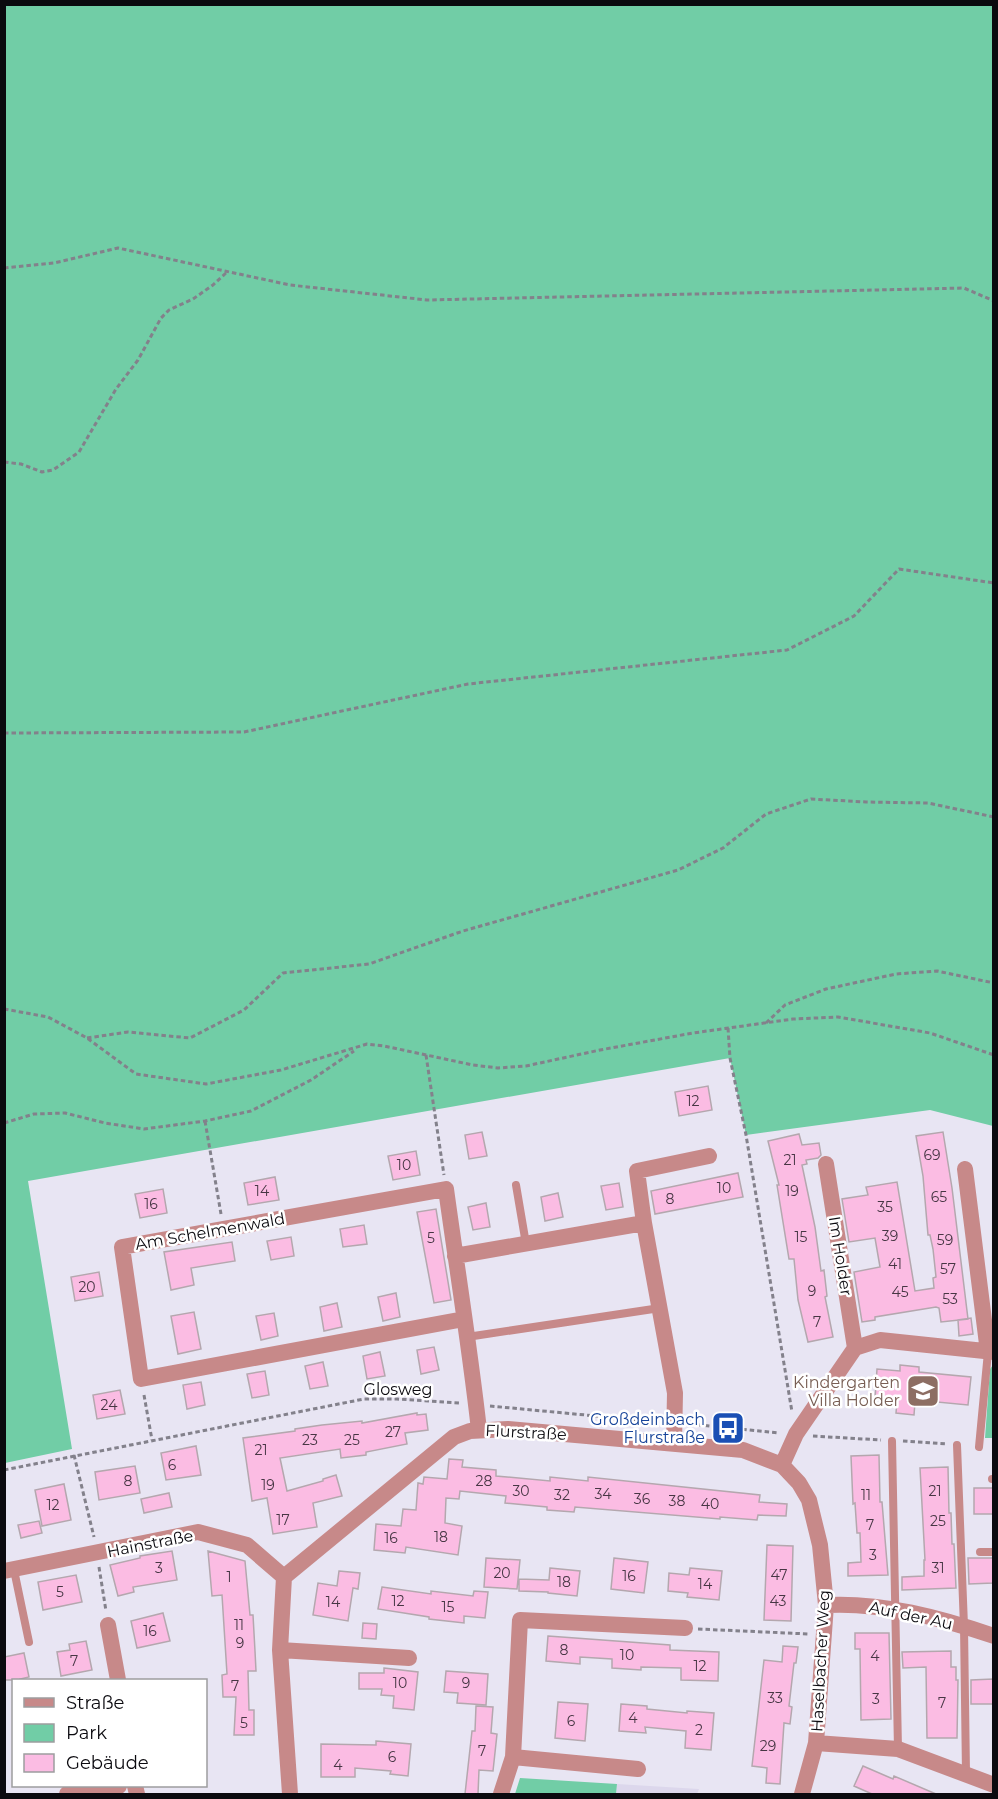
<svg xmlns="http://www.w3.org/2000/svg" width="998" height="1799" font-family="Montserrat,sans-serif">
	<rect width="100%" height="100%" fill="#e8e5f3"/>
	<path fill="#dcd7ec" d="M617 1784 699 1789 697 1794H616Z"/>
	<path fill="#71cda6" d="M5 4 993 5V1126L930 1110 746 1135 730 1058 28 1181 72 1449 5 1463Z
		M993 1365V1438H985L990 1369Z
		M520 1778 617 1784 616 1794H515Z"/>
	<path fill="#fbbce3" stroke="#b4a7ae" stroke-width="1.5" d="M708 1086 712 1110 679 1116 675 1092Z
		M482 1132 487 1156 469 1159 465 1135Z
		M943 1132 952 1188 968 1319 941 1322 939 1308 936 1307 875 1317V1320L862 1322 854 1272 880 1267 875 1238 849 1242 842 1199 868 1195 866 1187 897 1182 915 1291 934 1288 933 1278 936 1277 933 1249 930 1235H928L923 1176 916 1136Z
		M799 1134 802 1145 819 1143 821 1155 818 1158 806 1160 807 1164 802 1165 815 1227 821 1271 824 1270 827 1296 825 1297 833 1337 808 1342 798 1300 794 1259H789L777 1185H779L768 1141Z
		M416 1151 420 1175 393 1180 388 1156Z
		M738 1173 743 1197 655 1214 651 1191Z
		M275 1177 279 1200 248 1205 244 1183Z
		M619 1183 623 1207 606 1210 601 1186Z
		M163 1189 167 1213 140 1218 135 1194Z
		M558 1193 563 1217 545 1221 541 1197Z
		M486 1203 490 1227 473 1230 468 1207Z
		M436 1209 451 1300 434 1303 417 1212Z
		M364 1225 367 1244 343 1247 340 1229Z
		M291 1237 294 1256 271 1260 267 1241Z
		M232 1242 235 1261 191 1268 194 1285 171 1290 164 1252Z
		M99 1272 103 1296 75 1301 71 1277Z
		M396 1293 400 1317 383 1321 378 1297Z
		M337 1303 342 1327 324 1331 320 1307Z
		M194 1312 201 1349 178 1354 171 1316Z
		M274 1313 278 1336 261 1340 256 1316Z
		M971 1318 973 1334 959 1336 958 1320Z
		M434 1347 439 1370 421 1374 417 1350Z
		M380 1352 385 1376 367 1379 363 1356Z
		M323 1362 328 1386 310 1389 305 1366Z
		M900 1365 919 1367V1372L971 1377 968 1405 927 1401V1404L915 1402 914 1415 896 1413 897 1401 875 1399 877 1369 900 1371Z
		M265 1371 269 1395 252 1398 247 1374Z
		M201 1382 205 1405 187 1409 183 1385Z
		M120 1390 125 1414 97 1419 93 1395Z
		M417 1413V1415L426 1414 428 1430 405 1433 407 1444 366 1452V1455L341 1458 340 1449 280 1458 287 1491 323 1481V1479L336 1475 342 1496 313 1503 317 1527 273 1534 267 1498 252 1501 243 1438 295 1431V1429L322 1425 362 1421V1423Z
		M196 1446 201 1475 166 1480 161 1453Z
		M879 1455 880 1502H882L888 1575 848 1576V1563L861 1562 860 1533H857L855 1503 853 1504 851 1456Z
		M449 1459 463 1460 462 1467 496 1470V1476L550 1481V1477L588 1481V1477L760 1495 759 1502 787 1504 786 1516 758 1515 757 1520 720 1517V1519L575 1507 574 1512 547 1510V1507L505 1503 506 1496 460 1491 459 1499 446 1498 445 1523 462 1526 458 1555 406 1547 405 1553 374 1550 376 1524 401 1526 403 1509 416 1510 418 1483 423 1484 424 1477 447 1479Z
		M135 1466 140 1493 99 1500 95 1472Z
		M948 1467 949 1513H951L952 1544H954L956 1588 902 1590V1577L924 1576V1560H925L920 1468Z
		M64 1484 71 1520 42 1526 35 1490Z
		M974 1488H993V1514H974Z
		M169 1493 172 1507 144 1513 141 1499Z
		M39 1521 42 1533 21 1538 18 1525Z
		M767 1545 793 1546 791 1621 764 1620Z
		M172 1551 177 1580 133 1587 134 1592 118 1596 110 1565 140 1558V1556Z
		M208 1551 245 1561 250 1615H253L255 1651 256 1671H248L249 1710H254V1735H234L236 1697H223L222 1675 227 1674 222 1595 212 1596Z
		M486 1558 520 1560 517 1589 484 1587Z
		M614 1558 648 1562 644 1593 611 1589Z
		M968 1558H993V1583L969 1584Z
		M550 1568 580 1571 577 1596 548 1593V1592L519 1591V1579L549 1580Z
		M690 1568 722 1571 719 1600 687 1597 688 1593 668 1591 669 1573 689 1575Z
		M339 1571 360 1573 358 1589 353 1588 348 1621 313 1615 318 1583 337 1586Z
		M76 1575 82 1602 43 1610 38 1582Z
		M382 1587 431 1594V1591L473 1596 474 1591 488 1592 485 1618 464 1616V1623L429 1619V1617L378 1609Z
		M163 1613 170 1641 137 1648 131 1621Z
		M363 1623 377 1624 376 1639 362 1638Z
		M855 1633H889L891 1719 861 1720 860 1649H855Z
		M548 1636 670 1645V1650L719 1652 718 1681 681 1680V1668L641 1667V1670L612 1668V1659L580 1657V1664L546 1661Z
		M86 1641 92 1670 61 1676 57 1652 70 1650 69 1644Z
		M783 1646 798 1647 796 1663H794L789 1706 792 1707 790 1724 784 1723 780 1784 766 1783 767 1768 752 1766 764 1660 782 1662Z
		M951 1651V1667H956V1680H958L957 1738H927L926 1667 903 1668 902 1652Z
		M24 1653 29 1677 20 1679V1680H4V1657Z
		M384 1668 418 1672 414 1710 393 1708 394 1696 381 1695 382 1689H359V1673H384Z
		M446 1671 488 1674 486 1705 457 1703 458 1693 444 1692Z
		M993 1679V1704H971V1680Z
		M558 1702 588 1704 585 1741 555 1738Z
		M621 1704 647 1706V1709L687 1713V1711L714 1713 711 1750 685 1748 686 1731 645 1727 646 1733 619 1731Z
		M476 1706 493 1707 491 1733 497 1734 493 1771 479 1770 478 1794H465L472 1731H475Z
		M376 1741 411 1744 408 1776 390 1774 391 1771 355 1768V1777H321V1744L376 1745Z
		M863 1766 893 1779 894 1776 936 1794H872L854 1786Z"/>
	<g fill="none" stroke-linecap="round" stroke-linejoin="round">
		<path stroke="#83818b" stroke-width="3" stroke-dasharray="4.5 3" stroke-linecap="butt" d="M4 268 54 263 118 248 290 285 427 300 964 288 994 301
			M4 462 21 464 42 472 53 470 79 452 116 389 138 360 161 318 169 310 193 299 213 285 227 272
			M4 733 244 732 468 684 787 650 854 616 899 569 994 583
			M4 1009 48 1017 87 1038 136 1074 206 1084 281 1070 367 1044 384 1046 473 1065 498 1068 526 1066 600 1050 693 1033 793 1019 838 1017 930 1033 994 1055
			M766 1023 785 1005 826 989 896 974 937 971 994 983
			M728 1028 730 1058 746 1135 792 1412
			M87 1038 128 1032 190 1038 244 1010 283 973 369 964 463 931 678 870 723 848 766 814 811 799 866 802 928 803 994 817
			M426 1055 444 1175
			M205 1121 221 1214
			M4 1123 34 1114 65 1113 105 1123 144 1129 205 1121 251 1111 311 1080 354 1051
			M144 1395 152 1440
			M490 1406 660 1422
			M690 1424 779 1433
			M813 1436 881 1440
			M903 1441 947 1444
			M74 1455 94 1537
			M4 1470 364 1399H397L460 1403
			M99 1567 106 1611
			M698 1629 809 1634"/>
		<path stroke="#c78989" stroke-width="8" d="M516 1185 526 1244
			M467 1337 660 1308
			M892 1441 898 1749
			M957 1445 964 1626 966 1774
			M979 1447 988 1352
			M992 1479H994
			M980 1552H994
			M14 1570 29 1642"/>
		<path stroke="#c78989" stroke-width="16" d="M826 1164 855 1348
			M965 1169 988 1352
			M644 1223 675 1393 674 1444
			M455 1256 644 1223 637 1171 709 1156
			M464 1319 141 1379 122 1247 446 1189C457 1269 470 1349 479 1430
			M782 1465 796 1434 855 1348 880 1340 994 1352
			M4 1571 198 1532 247 1545 284 1577
			M826 1605C882 1602 941 1618 994 1636
			M108 1625 118 1680
			M280 1650 409 1658
			M816 1743 898 1749 994 1785
			M513 1757 638 1769
			M135 1786 137 1794
			M67 1794 119 1786
			M290 1794 280 1650 284 1577 454 1437 470 1431 508 1429 743 1450 782 1465 799 1483 809 1500 820 1545 826 1605 816 1743 802 1794
			M501 1794 513 1757 520 1620 685 1628"/>
	</g>
	<defs>
		<symbol id="school-square" viewBox="-11 -11 22 22"><rect x="-9" y="-9" width="18" height="18" rx="4" fill="#8d6e63" stroke="#fff"/><path d="M0-5L7-2L0 1L-7-2ZM-4 1L0 2.5L4 1V4Q0 6-4 4Z" fill="#fff"/></symbol>
		<symbol id="bus-square" viewBox="-11 -11 22 22"><rect x="-9" y="-9" width="18" height="18" rx="4" fill="#1a4fb4" stroke="#fff"/><path d="M-5-6H5V4H4V6H2V4H-2V6H-4V4H-5ZM-3.5-4V0h7V-4ZM-3.5 1.2v1.5H-2V1.2ZM2 1.2v1.5H3.5V1.2Z" fill="#fff"/></symbol>
	</defs>
	<g fill-rule="evenodd">
		<use href="#school-square" x="904" y="1372" width="38" height="38"/>
		<use href="#bus-square" x="709" y="1409" width="38" height="38"/>
	</g>
	<g text-anchor="middle" stroke-width="5" stroke-linejoin="round" paint-order="stroke">
		<g font-size="14" fill="#473644">
			<text x="693" y="1106">12</text>
			<text x="932" y="1160">69</text>
			<text x="790" y="1165">21</text>
			<text x="404" y="1170">10</text>
			<text x="724" y="1193">10</text>
			<text x="262" y="1196">14</text>
			<text x="792" y="1196">19</text>
			<text x="939" y="1202">65</text>
			<text x="670" y="1204">8</text>
			<text x="151" y="1209">16</text>
			<text x="885" y="1212">35</text>
			<text x="890" y="1241">39</text>
			<text x="801" y="1242">15</text>
			<text x="431" y="1243">5</text>
			<text x="945" y="1245">59</text>
			<text x="895" y="1269">41</text>
			<text x="948" y="1274">57</text>
			<text x="87" y="1292">20</text>
			<text x="812" y="1296">9</text>
			<text x="900" y="1297">45</text>
			<text x="950" y="1304">53</text>
			<text x="817" y="1327">7</text>
			<text x="109" y="1410">24</text>
			<text x="393" y="1437">27</text>
			<text x="310" y="1445">23</text>
			<text x="352" y="1445">25</text>
			<text x="261" y="1455">21</text>
			<text x="172" y="1470">6</text>
			<text x="128" y="1486">8</text>
			<text x="484" y="1486">28</text>
			<text x="268" y="1490">19</text>
			<text x="521" y="1496">30</text>
			<text x="935" y="1496">21</text>
			<text x="603" y="1499">34</text>
			<text x="562" y="1500">32</text>
			<text x="866" y="1500">11</text>
			<text x="642" y="1504">36</text>
			<text x="677" y="1506">38</text>
			<text x="710" y="1509">40</text>
			<text x="53" y="1510">12</text>
			<text x="283" y="1525">17</text>
			<text x="938" y="1526">25</text>
			<text x="870" y="1530">7</text>
			<text x="441" y="1542">18</text>
			<text x="391" y="1543">16</text>
			<text x="873" y="1560">3</text>
			<text x="159" y="1573">3</text>
			<text x="938" y="1573">31</text>
			<text x="502" y="1578">20</text>
			<text x="779" y="1580">47</text>
			<text x="629" y="1581">16</text>
			<text x="229" y="1582">1</text>
			<text x="564" y="1587">18</text>
			<text x="705" y="1589">14</text>
			<text x="60" y="1597">5</text>
			<text x="398" y="1606">12</text>
			<text x="778" y="1606">43</text>
			<text x="333" y="1607">14</text>
			<text x="448" y="1612">15</text>
			<text x="239" y="1630">11</text>
			<text x="150" y="1636">16</text>
			<text x="240" y="1648">9</text>
			<text x="564" y="1655">8</text>
			<text x="627" y="1660">10</text>
			<text x="875" y="1661">4</text>
			<text x="74" y="1666">7</text>
			<text x="700" y="1671">12</text>
			<text x="400" y="1688">10</text>
			<text x="466" y="1688">9</text>
			<text x="235" y="1691">7</text>
			<text x="775" y="1703">33</text>
			<text x="876" y="1704">3</text>
			<text x="942" y="1708">7</text>
			<text x="633" y="1723">4</text>
			<text x="571" y="1726">6</text>
			<text x="244" y="1728">5</text>
			<text x="699" y="1735">2</text>
			<text x="768" y="1751">29</text>
			<text x="482" y="1756">7</text>
			<text x="392" y="1762">6</text>
			<text x="338" y="1770">4</text>
		</g>
		<g font-size="16" fill="#0b0a0f" stroke="#fff">
			<text transform="translate(210 1231) rotate(-10)" y="6">Am Schelmenwald</text>
			<text transform="translate(841 1256) rotate(81)" y="6">Im Holder</text>
			<text x="398" y="1395">Glosweg</text>
			<text transform="translate(526 1432) rotate(3)" y="6">Flurstraße</text>
			<text transform="translate(150 1543) rotate(-11)" y="6">Hainstraße</text>
			<text transform="translate(911 1615) rotate(12)" y="6">Auf der Au</text>
			<text transform="translate(820 1661) rotate(-87)" y="6">Haselbacher Weg</text>
		</g>
		<g font-size="16" fill="#785e54" stroke="#fff" text-anchor="end">
			<text x="900" y="1388">Kindergarten<tspan x="900" dy="18">Villa Holder</tspan></text>
		</g>
		<g font-size="16" fill="#164399" stroke="#fff" text-anchor="end">
			<text x="705" y="1425">Großdeinbach<tspan x="705" dy="18">Flurstraße</tspan></text>
		</g>
	</g>
	<rect width="998" height="1799" fill="none" stroke="#0b0a0f" stroke-width="12"/>
	<rect x="12" y="1679" width="195" height="108" fill="#ffffff" stroke="#9d9d9f" stroke-width="1.5"/>
	<rect x="24" y="1698" width="30" height="9" fill="#c78989" stroke="#9d9d9f" stroke-width="1.5"/>
	<text x="66" y="1709" font-size="18" fill="#0b0a0f">Straße</text>
	<rect x="24" y="1724" width="30" height="18" fill="#71cda6" stroke="#9d9d9f" stroke-width="1.5"/>
	<text x="66" y="1739" font-size="18" fill="#0b0a0f">Park</text>
	<rect x="24" y="1754" width="30" height="18" fill="#fbbce3" stroke="#9d9d9f" stroke-width="1.5"/>
	<text x="66" y="1769" font-size="18" fill="#0b0a0f">Gebäude</text>
</svg>
